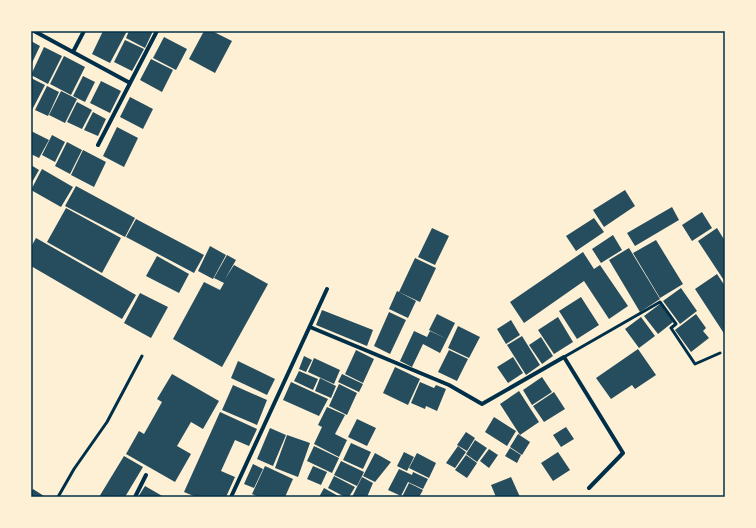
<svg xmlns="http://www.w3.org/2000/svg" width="756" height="528" font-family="Spectral,serif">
	<rect width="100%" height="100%" fill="#fdf0d5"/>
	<path fill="#264d5e" d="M103 31H127L110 63 92 54Z
		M129 31H153L145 48 126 38Z
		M204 31H212L232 41 215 73 189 59Z
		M164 37 187 49 176 70 153 58Z
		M125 40 144 49 132 71 114 62Z
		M31 41 40 46 31 65Z
		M44 47 62 56 48 84 31 75Z
		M64 56 85 67 71 95 50 84Z
		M151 59 173 70 162 92 140 80Z
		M83 76 95 82 85 102 73 96Z
		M31 78 45 85 32 110 31 109Z
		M101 81 121 91 110 113 90 103Z
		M47 86 59 92 48 116 35 110Z
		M61 91 77 99 65 123 49 115Z
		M130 97 153 109 143 129 120 117Z
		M77 102 92 110 82 129 67 122Z
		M93 112 106 119 98 136 84 130Z
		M117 127 138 138 124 167 103 156Z
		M31 131 49 140 39 158 31 154Z
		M52 135 65 142 55 162 42 155Z
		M67 142 82 150 70 174 55 166Z
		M83 150 106 162 94 187 71 175Z
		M31 165 39 170 31 184Z
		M42 169 73 187 61 207 31 190Z
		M76 186 135 218 125 237 65 206Z
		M625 190 635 206 604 227 593 210Z
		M672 207 679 220 635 246 627 233Z
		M66 208 121 238 102 273 47 242Z
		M702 212 712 228 692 241 682 225Z
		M594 218 604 232 576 251 566 236Z
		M136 219 204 255 194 273 126 237Z
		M432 228 449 236 435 265 418 257Z
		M717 228 725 241V282L698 241Z
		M613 235 622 250 601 263 592 249Z
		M36 238 136 295 122 319 31 266V247Z
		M656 240 683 284 660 298 633 253Z
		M210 246 226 255 213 279 198 271Z
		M629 248 660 299 640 312 609 260Z
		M583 252 594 269 600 265 628 306 609 319 584 281 524 323 510 302Z
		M227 255 236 260 225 279 234 265 268 284 222 367 173 339 204 282 220 290 224 283 214 278Z
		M157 256 189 274 179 293 146 276Z
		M415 258 436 268 420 302 399 292Z
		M717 274 725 286V335L695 289Z
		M681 288 697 311 680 324 663 301Z
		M397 291 416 301 408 318 389 309Z
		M140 293 168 307 151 338 124 323Z
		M581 297 599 325 577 339 559 311Z
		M660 304 673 322 658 334 644 316Z
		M322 310 373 330 367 346 316 325Z
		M389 312 406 320 390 354 374 346Z
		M437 314 455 323 447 339 429 330Z
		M696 314 706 328 703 331 709 338 691 352 675 330Z
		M558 317 573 342 554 354 538 330Z
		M641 317 655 336 639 348 625 329Z
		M511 320 520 335 506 344 497 329Z
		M458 326 480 337 469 358 448 348Z
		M414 331 427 337 430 331 447 339 440 353 423 344 412 367 400 361Z
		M522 336 540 365 526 375 507 345Z
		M541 337 553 356 542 364 529 345Z
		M638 349 656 375 635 389 632 385 611 399 596 378Z
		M356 350 374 359 363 383 345 374Z
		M449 350 468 359 457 381 438 372Z
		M304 356 312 360 306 372 299 369Z
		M513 357 523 373 508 383 497 367Z
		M314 358 340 370 334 384 308 372Z
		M238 361 275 379 267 395 231 378Z
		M395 367 420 379 408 405 383 393Z
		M299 371 318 379 313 390 294 381Z
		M172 374 219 401 203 429 191 422 177 446 191 454 175 482 126 454 139 431 144 434 162 402 157 399Z
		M342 374 363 384 359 392 338 382Z
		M542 377 552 392 532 405 523 390Z
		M320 378 336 386 331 398 315 391Z
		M291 382 328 399 319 416 283 400Z
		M420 382 434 388 436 385 446 389 437 411 426 406 425 409 411 403Z
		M339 384 357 393 347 415 329 406Z
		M233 385 267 400 257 425 222 410Z
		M519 391 539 422 520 435 500 404Z
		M554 392 565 409 544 422 533 406Z
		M327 407 345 415 335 434 347 440 339 457 314 444 322 427 318 425Z
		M220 412 257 429 249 446 235 440 221 471 235 477 226 497H196L184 492Z
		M494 417 516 431 507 446 485 432Z
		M357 419 376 428 367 446 348 437Z
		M566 427 574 439 561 447 553 435Z
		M270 428 286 435 273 466 257 459Z
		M466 432 475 438 467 451 457 445Z
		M518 434 530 442 522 455 510 447Z
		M287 435 310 443 298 477 275 468Z
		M475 440 487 448 477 462 466 454Z
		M351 443 371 452 363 469 343 460Z
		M314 446 339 458 332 473 307 461Z
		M458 446 466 452 455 468 446 463Z
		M510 448 521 455 517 463 505 456Z
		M489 449 498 455 489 468 480 461Z
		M404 452 414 457 407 471 397 466Z
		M558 452 570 470 553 481 541 463Z
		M375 453 391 462 375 482 363 476Z
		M417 453 436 463 429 478 409 468Z
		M466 455 477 463 467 478 455 470Z
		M124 456 143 467 125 497H99Z
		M341 461 364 472 357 486 334 475Z
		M253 464 263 469 254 488 244 484Z
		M265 466 293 479 285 497H259L252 494Z
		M313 466 327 472 321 485 307 479Z
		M399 469 412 475 413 472 428 479 423 489 408 482 401 496 388 490Z
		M334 476 355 487 349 497H345L328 488Z
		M362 477 373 483 367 497H352Z
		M511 477 520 497H496L491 485Z
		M409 483 423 490 419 497H402Z
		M145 486 164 497H138Z
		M324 488 340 497H319Z
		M33 489 44 496 43 497H31V492Z"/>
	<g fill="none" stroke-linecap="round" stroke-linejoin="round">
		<path stroke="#003049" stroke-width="3" d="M564 357 660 302 676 324 671 328 695 364 720 353
			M58 497 74 469 107 422 142 356"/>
		<path stroke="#003049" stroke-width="4" d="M34 31 130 83
			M73 52 84 31
			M98 145 157 31
			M310 327 449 385 482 404 564 357 623 453 589 488
			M135 497 146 475
			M231 497 327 289"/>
	</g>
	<rect width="756" height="528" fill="none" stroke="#fdf0d5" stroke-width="64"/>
	<rect x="32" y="32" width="692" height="464" fill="none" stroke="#003049" stroke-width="1.5"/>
</svg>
